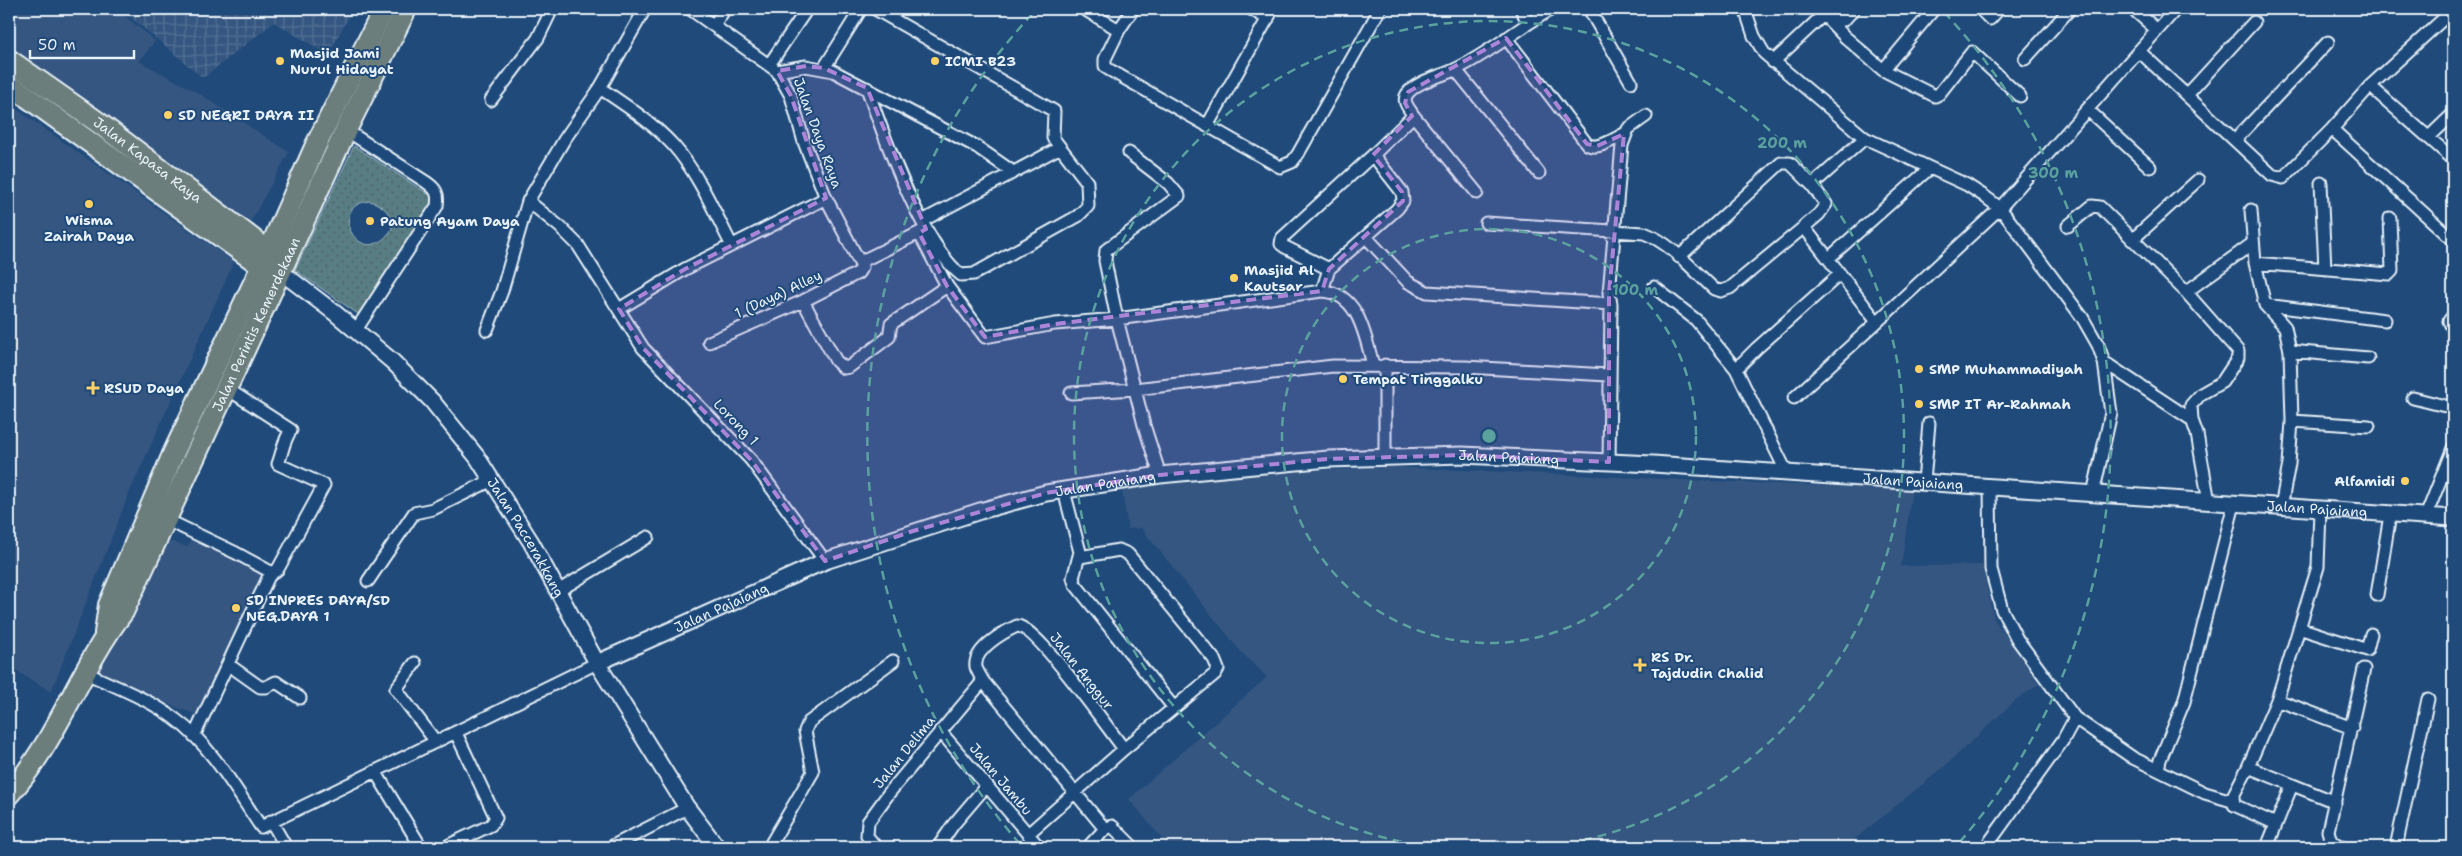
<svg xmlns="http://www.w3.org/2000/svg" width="2462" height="856" font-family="'Shantell Sans',sans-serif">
	<defs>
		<pattern id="industrial-grid" width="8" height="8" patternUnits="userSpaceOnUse" patternTransform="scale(1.25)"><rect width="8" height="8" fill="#365781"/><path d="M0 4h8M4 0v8" fill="none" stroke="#537094"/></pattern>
		<pattern id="grass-dots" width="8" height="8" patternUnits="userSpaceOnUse" patternTransform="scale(1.25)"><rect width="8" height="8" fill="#587d83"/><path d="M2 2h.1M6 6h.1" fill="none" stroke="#506569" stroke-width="1.8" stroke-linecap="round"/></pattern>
	</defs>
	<rect width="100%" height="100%" fill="#1f4a7a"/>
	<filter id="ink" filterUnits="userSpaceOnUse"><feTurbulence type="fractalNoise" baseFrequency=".02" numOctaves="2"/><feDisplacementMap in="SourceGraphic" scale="10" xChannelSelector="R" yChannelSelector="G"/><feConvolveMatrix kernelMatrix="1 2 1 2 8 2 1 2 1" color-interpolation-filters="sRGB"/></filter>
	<g filter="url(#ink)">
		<path fill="#365781" d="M9 9H102L114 18 120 12 155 41 139 61 195 91 289 152 251 221 9 54Z
			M9 104 234 262 130 491 51 692 9 666V203L13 198 9 194Z
			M1391 467 1912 490 1901 566 1982 565 1994 619 2039 684 2017 699 1944 767 1845 847H1169L1129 799 1267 677 1242 653 1141 528 1128 529 1122 490 1255 473Z
			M196 534 271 566 200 716 95 676 155 536 187 547Z"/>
		<path fill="url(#industrial-grid)" d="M121 9H353L328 55 274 22 203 78Z"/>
		<path fill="url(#grass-dots)" stroke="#a0b7be" fill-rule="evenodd" d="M354 146 436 199 358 314 295 270ZM370 201C385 206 392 214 392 229 361 275 324 205 370 201Z"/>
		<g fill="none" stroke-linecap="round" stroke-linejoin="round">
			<defs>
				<path id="street" d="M690 9 777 71 791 96 804 142 826 198 862 267 858 273 803 301 709 342
					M1084 9 1119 30 1105 59V66L1108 69 1280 167 1292 162 1298 154 1380 9
					M1251 9 1268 19
					M1521 9 1528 22
					M1589 9 1631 82
					M1745 9 1754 36 1764 53 1865 138 1967 185 1984 196 2000 208 2032 250 2082 317 2098 345 2104 362 2111 413 2093 494
					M1980 9 1990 19 1999 9
					M2133 9 2157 30
					M1825 16 1845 37 1883 70 1934 9
					M714 25 725 9
					M1119 30 1133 9
					M1506 38 1587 144C1597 151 1614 139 1624 134
					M2139 51 2272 175 2283 178 2332 129 2370 86 2453 10
					M2025 59 2070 9
					M1773 62 1821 17 1844 20 1854 9
					M769 65 807 9
					M824 68 861 9
					M1456 70 1539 173
					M1883 70 1935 96 1939 94 1972 52 2020 96
					M777 71 806 66 833 71 977 147 1013 172
					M2370 86 2453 159
					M600 88C625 105 652 122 673 145 698 173 714 211 731 244
					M867 88C884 137 922 244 961 275L974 274 1078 216 1088 206 1087 182 1053 138 1054 111 875 9
					M2187 95 2254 22
					M491 100 538 38 552 9
					M2088 110 2150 167
					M1413 115 1477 193
					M1207 126 1273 9
					M2332 129 2453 240
					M346 130 426 182C436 189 439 193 437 206L356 330
					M2429 137 2453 114
					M2235 140 2328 42
					M1129 153 1168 183 1179 196 1106 250 1105 261 1117 319 1322 291C1359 293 1365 336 1373 365
					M2321 183 2325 269
					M528 201 560 227 578 245 643 348 751 460 825 561
					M2251 210 2255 263 2265 305 2285 327 2290 351 2292 421 2289 464 2281 507
					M922 221 1059 148
					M1486 223 1644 233C1671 243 1693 270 1714 289L1721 291 1730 288 1804 227 1877 322 1794 398
					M2068 226 2092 206 2100 207 2186 292 2238 351V358L2222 382 2201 394 2191 405 2192 420 2197 434 2209 502
					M1804 227 1819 214 1826 204 1812 185
					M919 233 947 286 985 337 1055 324 1117 319 1144 425 1160 475
					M1366 237 1408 282 1427 292 1611 304
					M2132 240 2198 180
					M1679 257 1781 163H1790L1812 185 1865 138
					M1829 258 1930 168
					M860 262 925 230
					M2255 263 2389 274 2392 271 2390 218
					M1329 269 1285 247 1281 244 1282 238 1373 155
					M1654 287 1696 320 1736 369
					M1322 291 1329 269 1397 209 1403 201 1402 192 1373 155 1411 118 1413 115C1409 108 1402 102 1407 94 1417 81 1439 77 1454 70 1489 54 1519 27 1552 9
					M2186 292 2253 243
					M803 301 836 361 844 368 849 367 889 337 891 324 947 286
					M2265 305 2385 320
					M619 309 685 269 826 198
					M2453 316 2449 321 2453 329
					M1877 322 2000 208 2176 9
					M487 330 502 291 528 201 564 140 600 88 645 9
					M2290 351 2368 358
					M2104 362 2192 420
					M226 388 291 430C283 441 283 451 278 464L324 485 278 569 269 576
					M1071 393 1135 389 1333 366 1465 367 1608 375
					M2413 398 2453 408
					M2292 421 2369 426
					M1385 457V365
					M1609 462 1611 304 1609 293 1622 145 1628 129 1646 116
					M1787 473 1736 369 1757 348 1840 274
					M1924 482 1929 423
					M1064 491 1080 552 1073 578 1075 584 1174 708
					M2426 516 2453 448
					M165 519 236 553 269 571V576L194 736
					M368 581 414 513 433 509 492 480
					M558 591 648 537
					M2377 595 2390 515
					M2299 628 2367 650 2371 634
					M415 663 396 689 436 742
					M229 665 260 687H266L276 682 300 698
					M86 673C116 687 149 699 175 719 211 745 236 790 261 827L597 663
					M2277 700 2352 728
					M2075 718 2133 758 2158 770
					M940 731 1039 847
					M1124 749C1108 729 1037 626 1017 626 1004 632 973 649 976 667 977 671 981 677 983 681L1105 829 1112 826 1133 847
					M2248 767 2335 802
					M375 771 421 847
					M2232 801 2205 793 2158 770 2160 760 2184 702 2234 504
					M271 821 286 847
					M2276 824 2234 805 2233 796 2248 767 2277 700 2318 567 2320 510
					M1028 834 1124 749 1215 674 1218 669 1214 659 1128 554 1119 550 1080 557
					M445 847 491 825 496 818 456 733
					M611 847 687 808
					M769 847 813 772 805 731 809 722 893 661
					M876 847 867 836 868 822 889 793 983 681
					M938 847 953 825 987 785
					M1088 847 1105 829
					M1986 847 2063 740 2075 718 2017 639 2002 610 1991 569 1990 486
					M2267 847 2292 785
					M2342 847 2331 841 2328 831 2364 669
					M2396 847 2428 699"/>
				<g id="secondary">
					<path id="s1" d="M281 272 335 313 393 362 432 401 477 457 531 542 597 663 686 806 717 847"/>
					<path id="s2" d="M597 663 825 561 980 511 1046 493 1160 475 1328 459 1462 455 1653 464 2453 518"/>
				</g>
				<g id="highway">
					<path id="s3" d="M9 60 99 123 279 259"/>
					<path d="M9 84 270 272"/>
					<path d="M105 633 109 605 174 452 269 251 316 145 384 9"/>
					<path id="s4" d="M9 794C58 740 79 669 123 612L346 130 406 9"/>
				</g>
			</defs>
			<use href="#street" stroke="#e8f1f8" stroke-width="15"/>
			<use href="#secondary" stroke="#e8f1f8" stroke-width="19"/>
			<use href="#highway" stroke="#e8f1f8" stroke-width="24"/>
			<use href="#street" stroke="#1f4a7a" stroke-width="11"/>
			<use href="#secondary" stroke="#1f4a7a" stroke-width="15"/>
			<use href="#highway" stroke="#6c7e7c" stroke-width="20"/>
		</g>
	</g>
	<path fill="#ac85d9" fill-opacity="0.2" stroke="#ac85d9" stroke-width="4" stroke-dasharray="10 6" stroke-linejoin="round" d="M1506 38 1587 144 1597 146 1624 134 1609 293V462L1462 455 1328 459 1160 475 1046 493 913 531 825 561 751 460 643 348 619 309 685 269 826 198 791 96 777 71 806 66 824 68 867 88 926 229 919 233 947 286 985 337 1055 324 1322 291 1329 269 1403 201 1402 192 1373 155 1412 116 1405 103 1408 92Z"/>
	<g fill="none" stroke="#5ba19e" stroke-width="2.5" stroke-dasharray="9 6">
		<circle cx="1489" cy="436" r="207"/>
		<path d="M1431 847A415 415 0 1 1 1547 847"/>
		<path d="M1020 844A622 622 0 0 1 1034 12M1944 12A622 622 0 0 1 1958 844"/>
	</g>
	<g fill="#ffd166" stroke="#1f4a7a" stroke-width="2">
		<circle cx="280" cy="61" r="5"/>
		<circle cx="935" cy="61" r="5"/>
		<circle cx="168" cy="115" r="5"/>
		<circle cx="89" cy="204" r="5"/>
		<circle cx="370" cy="221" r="5"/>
		<circle cx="1234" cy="278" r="5"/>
		<circle cx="1919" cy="369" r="5"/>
		<circle cx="1343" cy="379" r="5"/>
		<path d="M90.5 380.5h5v5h5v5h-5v5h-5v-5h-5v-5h5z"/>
		<circle cx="1919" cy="404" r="5"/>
		<circle cx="2405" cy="481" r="5"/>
		<circle cx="236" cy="608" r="5"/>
		<path d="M1637.5 657.5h5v5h5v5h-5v5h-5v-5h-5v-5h5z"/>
	</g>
	<g text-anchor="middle" stroke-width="4" stroke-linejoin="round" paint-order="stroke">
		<g font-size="14" font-weight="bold" fill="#e8f1f8" stroke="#1f4a7a" text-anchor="start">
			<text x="290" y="58">Masjid Jami<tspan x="290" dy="16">Nurul Hidayat</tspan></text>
			<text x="945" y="66">ICMI B23</text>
			<text x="178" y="120">SD NEGRI DAYA II</text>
			<text x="89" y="225" text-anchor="middle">Wisma<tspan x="89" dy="16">Zairah Daya</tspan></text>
			<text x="380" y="226">Patung Ayam Daya</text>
			<text x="1244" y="275">Masjid Al<tspan x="1244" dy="16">Kautsar</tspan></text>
			<text x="1929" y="374">SMP Muhammadiyah</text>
			<text x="1353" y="384">Tempat Tinggalku</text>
			<text x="104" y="393">RSUD Daya</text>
			<text x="1929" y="409">SMP IT Ar-Rahmah</text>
			<text x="2395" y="486" text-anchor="end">Alfamidi</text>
			<text x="246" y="605">SD INPRES DAYA/SD<tspan x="246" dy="16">NEG.DAYA 1</tspan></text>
			<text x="1651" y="662">RS Dr.<tspan x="1651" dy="16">Tajdudin Chalid</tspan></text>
		</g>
		<g font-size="14" fill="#e8f1f8" stroke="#1f4a7a">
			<text transform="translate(818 133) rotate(70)" y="5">Jalan Daya Raya</text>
			<text dy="5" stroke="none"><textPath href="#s3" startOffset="171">Jalan Kapasa Raya</textPath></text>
			<text transform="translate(778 294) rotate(-25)" y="5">1 (Daya) Alley</text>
			<text dy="5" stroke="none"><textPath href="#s4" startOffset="532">Jalan Perintis Kemerdekaan</textPath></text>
			<text transform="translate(736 422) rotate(46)" y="5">Lorong 1</text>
			<text dy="5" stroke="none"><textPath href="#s2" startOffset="946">Jalan Pajaiang</textPath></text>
			<text dy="5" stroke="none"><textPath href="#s2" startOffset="1351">Jalan Pajaiang</textPath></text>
			<text dy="5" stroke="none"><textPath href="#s2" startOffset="541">Jalan Pajaiang</textPath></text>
			<text dy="5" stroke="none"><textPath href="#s2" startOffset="1756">Jalan Pajaiang</textPath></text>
			<text dy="5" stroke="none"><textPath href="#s1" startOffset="365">Jalan Paccerakkang</textPath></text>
			<text dy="5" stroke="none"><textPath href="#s2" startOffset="136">Jalan Pajaiang</textPath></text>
			<text transform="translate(1082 671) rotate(52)" y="5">Jalan Anggur</text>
			<text transform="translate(904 752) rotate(-51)" y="5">Jalan Delima</text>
			<text transform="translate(1001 779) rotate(50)" y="5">Jalan Jambu</text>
		</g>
	</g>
	<circle cx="1489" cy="436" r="8" fill="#5ba19e" stroke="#1f4a7a" stroke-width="2.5"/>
	<g font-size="15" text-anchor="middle" font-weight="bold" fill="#5ba19e" stroke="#1f4a7a" stroke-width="4" stroke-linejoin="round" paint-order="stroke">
		<text x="1782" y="148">200 m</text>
		<text x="2053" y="178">300 m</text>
		<text x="1635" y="295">100 m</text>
	</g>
	<rect width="2462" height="856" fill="none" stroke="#1f4a7a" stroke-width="30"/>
	<rect x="15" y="15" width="2432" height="826" fill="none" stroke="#e8f1f8" stroke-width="2" filter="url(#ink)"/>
	<path d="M30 50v8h104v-8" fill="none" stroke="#e8f1f8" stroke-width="2.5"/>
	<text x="38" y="50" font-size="15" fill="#e8f1f8" stroke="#1f4a7a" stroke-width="4" paint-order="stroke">50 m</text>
</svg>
